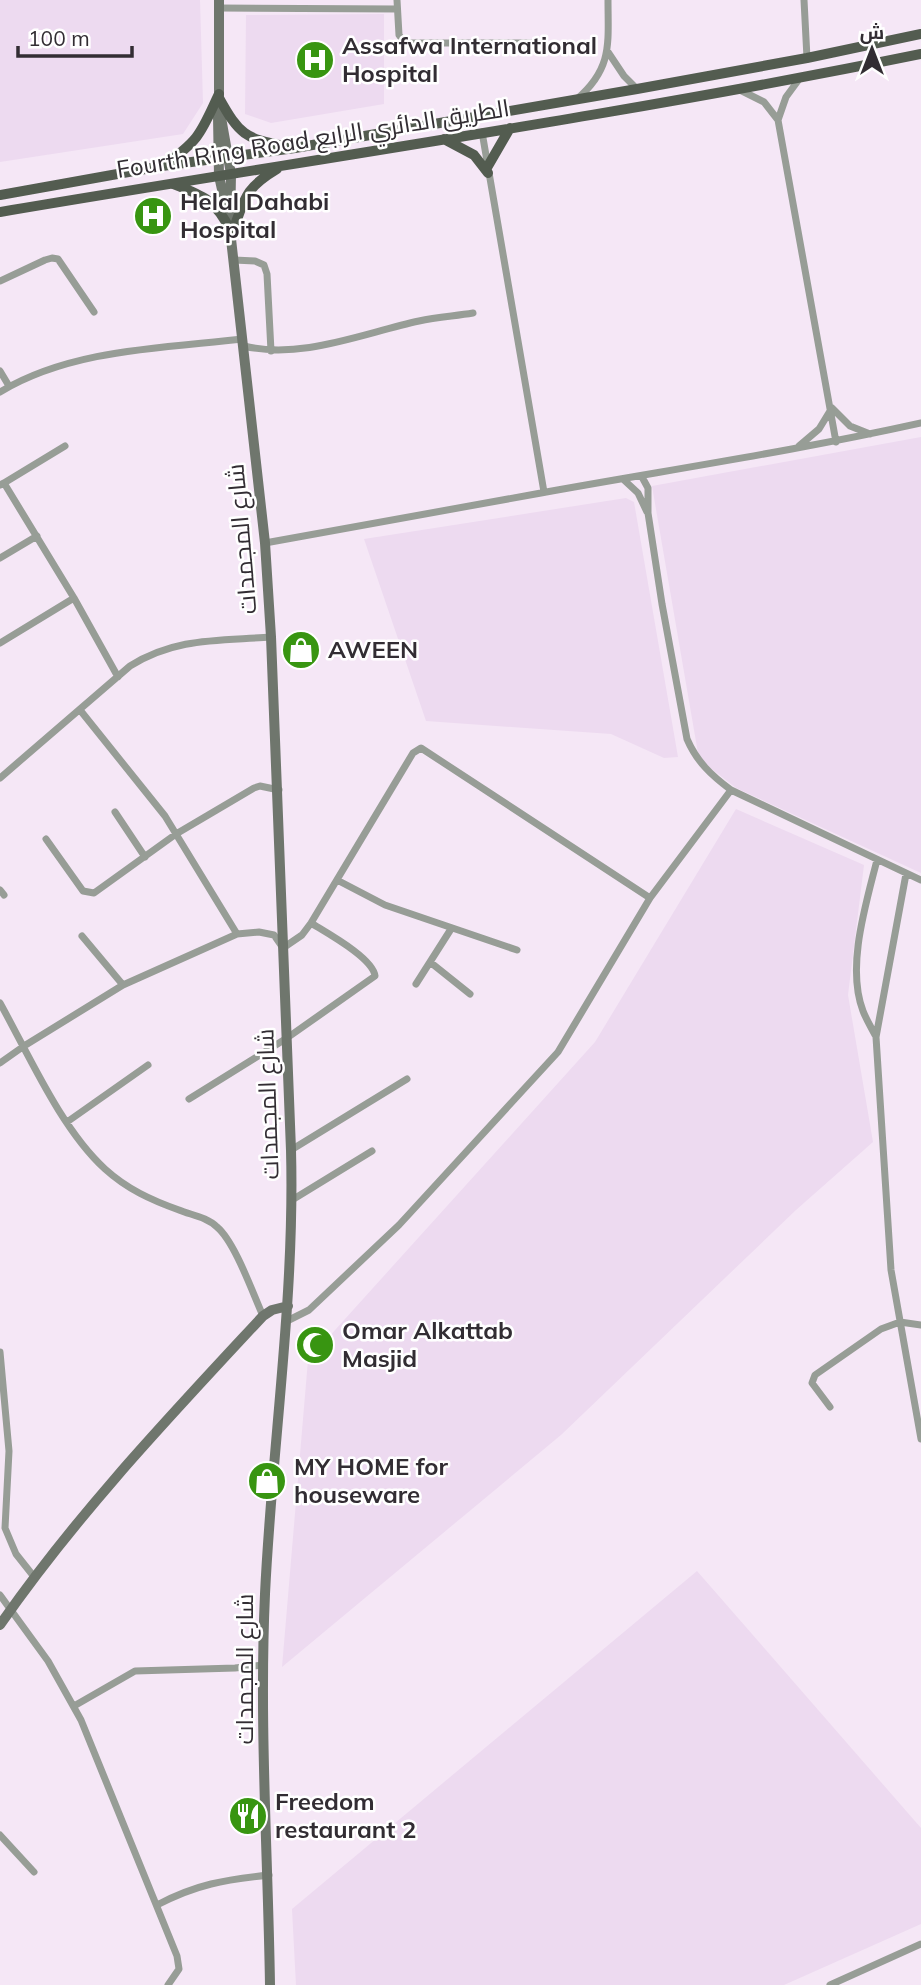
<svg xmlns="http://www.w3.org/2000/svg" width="921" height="1985" font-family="Mulish,Cairo,sans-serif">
	<rect width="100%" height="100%" fill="#f5e7f6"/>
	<path fill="#eddaf0" d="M0 0H200L203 103 183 134 0 162Z
		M384 14V104L271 123 245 114 246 15Z
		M921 437V873L736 788 699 759 652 486Z
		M626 498 634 502 678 757 664 758 611 734 426 721 364 539Z
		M736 809 864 865 848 995 873 1142 796 1210 561 1435 282 1667 308 1360 595 1042Z
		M697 1571 921 1828V1924L784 1985H296L292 1909Z"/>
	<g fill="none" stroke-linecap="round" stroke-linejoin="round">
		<path stroke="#979d96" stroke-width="7" d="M397 0 399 35 405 43H543
			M804 0 807 58
			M219 8 397 9
			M608 52 624 76 637 89
			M740 90 764 102 778 120 836 442
			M577 99C613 68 608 43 608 0
			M778 120 786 97 800 78
			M482 132 544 492
			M234 260 255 261 264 265 267 274 271 351
			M0 281 45 260 52 258 58 259 94 312
			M244 346C301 360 363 333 419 321 437 317 455 316 473 313
			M0 371 9 386
			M0 392C71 349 163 348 243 339
			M832 408 850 426 870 434
			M799 446 819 429 830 411
			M642 477 648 488V513L662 604 687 739C697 762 711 775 731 790L921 880
			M624 480 638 493 647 512
			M4 483 65 446
			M0 485 4 483 74 598 118 677
			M265 543C357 526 449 509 541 493 668 470 795 451 921 423
			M0 558 37 536
			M0 643 74 598
			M80 710 165 816 237 934 259 932 274 935 283 948 302 935 311 923 413 753 421 748 650 898
			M0 778 130 666C176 637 220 641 271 637
			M115 812 145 857
			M46 839 83 891 94 893 176 834 254 788 260 786 279 790
			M906 874 876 1037 891 1270 921 1439
			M337 880 385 905 517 950
			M0 890 4 895
			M82 936 123 985 237 934
			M430 962 470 994
			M416 984 451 929
			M0 1003C29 1055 61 1129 105 1169 127 1189 151 1200 179 1210 191 1215 207 1217 217 1227 235 1242 253 1294 263 1316
			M875 1035C871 1027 866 1019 863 1011 846 967 866 904 877 860
			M0 1063 24 1046 123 985
			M189 1099 287 1038 375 976C373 958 327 933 311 923
			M67 1122 148 1065
			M291 1150 407 1079
			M292 1200 372 1151
			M287 1321 309 1310 399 1225 558 1052 650 898 731 790
			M0 1352 9 1451 5 1528 16 1554 35 1578
			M830 1407 812 1383 815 1375 881 1329 900 1322 921 1325
			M0 1595 48 1661 81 1720 177 1956 179 1969 168 1985
			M74 1706 135 1671 235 1668 263 1665
			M0 1835 34 1872
			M157 1905C197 1884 224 1880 269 1875
			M830 1985 921 1944"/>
		<path stroke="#6f766d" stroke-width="10" d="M219 101V0
			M219 106 231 174 230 230 265 543 271 637 291 1150C295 1299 272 1445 265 1594 259 1724 268 1855 270 1985
			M218 116 219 176 227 212
			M0 1625C77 1514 171 1415 263 1316L272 1310 288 1306"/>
		<path stroke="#535c50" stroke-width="10" d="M219 98C239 134 245 139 285 146
			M444 139 474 155 488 173
			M164 165C201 139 201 132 219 94
			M488 166 510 128
			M173 184C202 195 216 200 230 230
			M0 195 162 166 295 148 637 89 807 58 921 34
			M0 212C307 160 616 116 921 54
			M231 236C245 200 242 190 277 169"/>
	</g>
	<defs>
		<symbol id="hospital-disc" viewBox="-11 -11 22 22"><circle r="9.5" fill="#389511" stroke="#fff"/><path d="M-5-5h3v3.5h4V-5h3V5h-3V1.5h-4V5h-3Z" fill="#fff"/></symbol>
		<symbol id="shop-disc" viewBox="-11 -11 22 22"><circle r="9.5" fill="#389511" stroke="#fff"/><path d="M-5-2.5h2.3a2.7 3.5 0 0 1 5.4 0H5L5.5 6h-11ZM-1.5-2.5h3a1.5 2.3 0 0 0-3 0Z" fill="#fff"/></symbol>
		<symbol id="mosque-disc" viewBox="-11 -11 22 22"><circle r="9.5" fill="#389511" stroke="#fff"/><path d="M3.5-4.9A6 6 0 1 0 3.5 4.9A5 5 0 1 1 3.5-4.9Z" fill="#fff"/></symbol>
		<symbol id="restaurant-disc" viewBox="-11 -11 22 22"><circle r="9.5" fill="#389511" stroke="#fff"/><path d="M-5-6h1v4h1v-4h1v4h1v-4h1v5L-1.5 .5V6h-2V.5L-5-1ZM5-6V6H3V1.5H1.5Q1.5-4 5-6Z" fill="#fff"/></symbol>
	</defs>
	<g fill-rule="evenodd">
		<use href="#hospital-disc" x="293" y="38" width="44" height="44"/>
		<use href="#hospital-disc" x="131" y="194" width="44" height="44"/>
		<use href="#shop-disc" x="279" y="628" width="44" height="44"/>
		<use href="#mosque-disc" x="293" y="1323" width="44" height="44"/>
		<use href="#shop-disc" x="245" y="1459" width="44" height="44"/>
		<use href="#restaurant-disc" x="226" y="1794" width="44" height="44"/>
	</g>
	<g text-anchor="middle" stroke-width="5" stroke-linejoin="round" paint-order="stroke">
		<g font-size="24" font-weight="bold" fill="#322d33" stroke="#fff" text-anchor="start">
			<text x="342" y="54">Assafwa International<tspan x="342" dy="28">Hospital</tspan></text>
			<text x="180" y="210">Helal Dahabi<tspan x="180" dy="28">Hospital</tspan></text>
			<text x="328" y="658">AWEEN</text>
			<text x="342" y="1339">Omar Alkattab<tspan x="342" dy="28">Masjid</tspan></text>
			<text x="294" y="1475">MY HOME for<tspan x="294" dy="28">houseware</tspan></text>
			<text x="275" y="1810">Freedom<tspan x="275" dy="28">restaurant 2</tspan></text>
		</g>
		<g font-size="24" fill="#322d33" stroke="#fff">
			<text transform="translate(313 139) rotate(-9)" y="8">Fourth Ring Road الطريق الدائري الرابع</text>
			<text transform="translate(242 539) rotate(-95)" y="8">شارع المجمدات</text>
			<text transform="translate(268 1104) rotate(-92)" y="8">شارع المجمدات</text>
			<text transform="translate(245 1669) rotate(-90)" y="8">شارع المجمدات</text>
		</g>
	</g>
	<g transform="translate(872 49)" stroke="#ffffff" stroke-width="5" paint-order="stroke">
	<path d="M0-5L12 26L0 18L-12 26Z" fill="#322d33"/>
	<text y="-10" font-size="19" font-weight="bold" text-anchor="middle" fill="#322d33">ش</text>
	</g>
	<path d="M18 46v10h114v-10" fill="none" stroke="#322d33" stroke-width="3.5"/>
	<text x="28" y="46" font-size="21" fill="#322d33" stroke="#ffffff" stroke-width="5" paint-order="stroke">100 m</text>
</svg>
